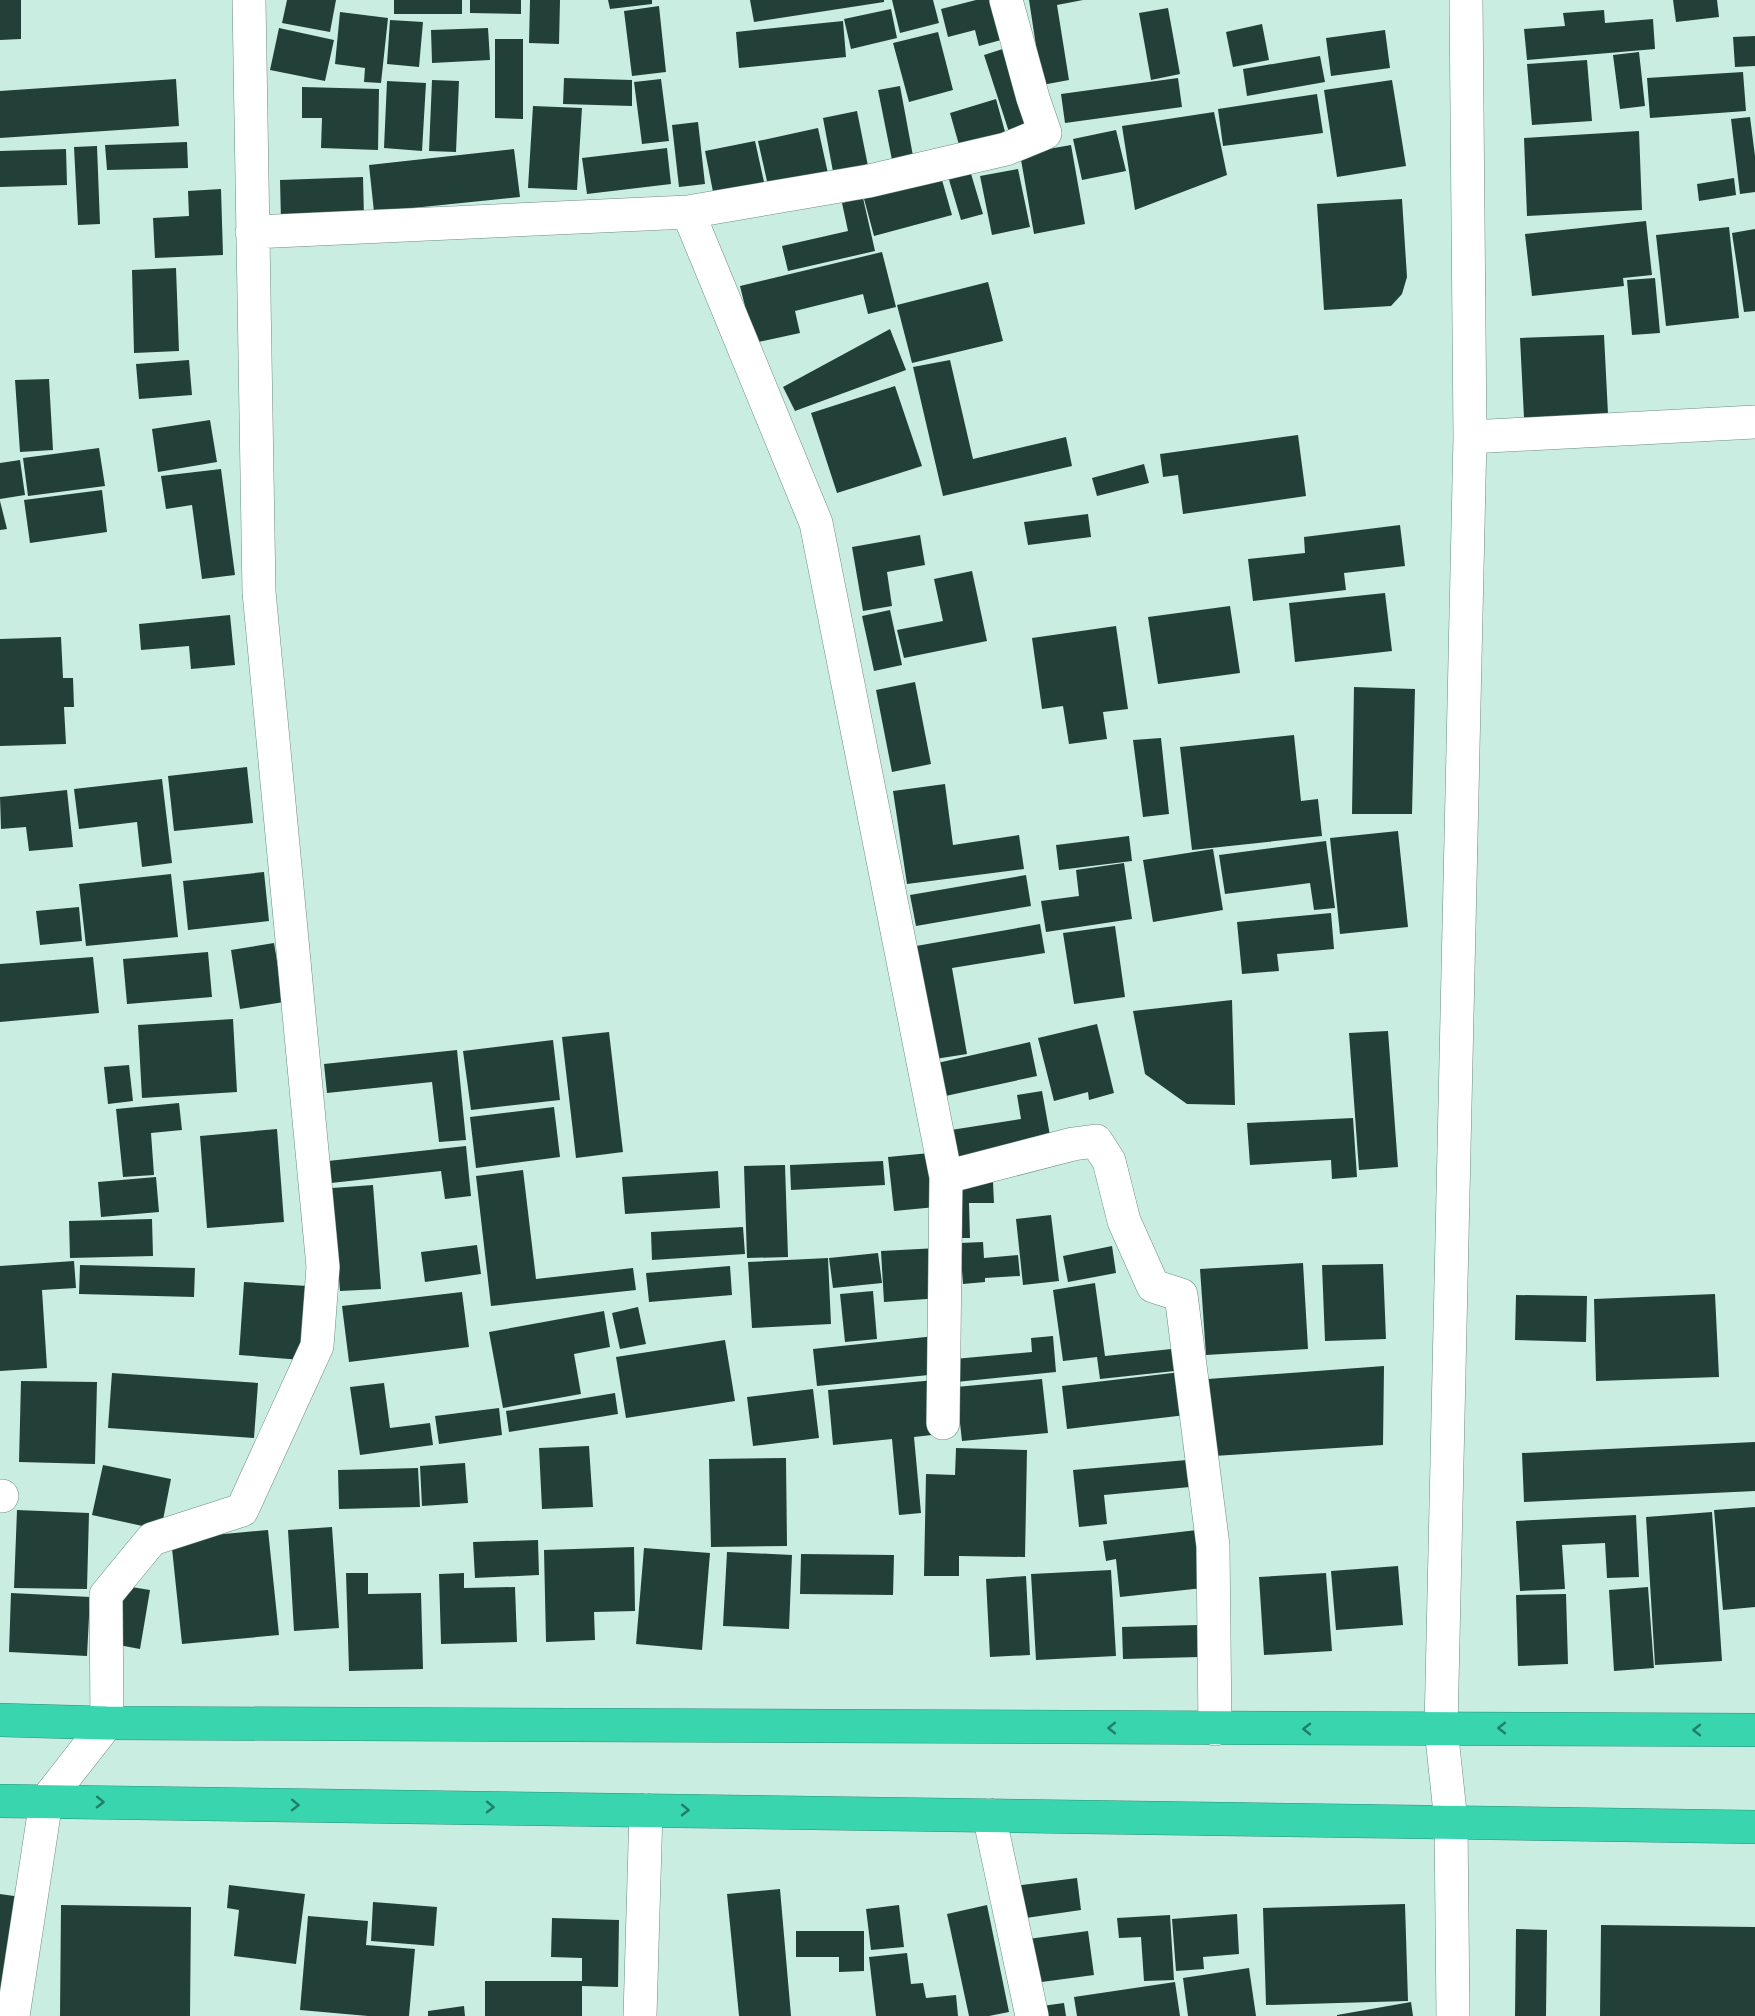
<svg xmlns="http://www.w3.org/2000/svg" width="1755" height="2016" font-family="'PT Sans Narrow',sans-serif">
	<rect width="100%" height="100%" fill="#caede1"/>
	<path fill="#224037" d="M0 0H21V39L0 40Z
		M287 0H336L330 32 282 23Z
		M394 0H462V14H394Z
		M470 0H521V14L470 13Z
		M530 0H560L559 44 529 43Z
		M608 0H652V4L610 9Z
		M750 0H884V2L754 22Z
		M892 0H933L939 23 900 33Z
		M976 0H1003L1012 37 979 46 975 30 948 37 941 9Z
		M1029 0H1083L1057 5 1069 80 1042 85Z
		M1673 0H1717L1719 17 1676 22Z
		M659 6 666 72 632 76 624 11Z
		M1168 8 1180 74 1151 80 1139 13Z
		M891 9 897 38 851 49 844 19Z
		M1604 10 1605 23 1653 19 1655 49 1527 60 1524 29 1565 26 1563 13Z
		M340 12 388 18 381 83 364 82 365 68 335 64Z
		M390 20 423 22 419 67 387 64Z
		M843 21 846 57 739 68 736 32Z
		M1262 24 1269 60 1233 67 1226 32Z
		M279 28 334 40 325 81 270 70Z
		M488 28 490 60 432 63 431 30Z
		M1385 30 1390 68 1331 76 1326 38Z
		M938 32 953 90 909 102 893 43Z
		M1755 36V66L1735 67 1733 37Z
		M495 39H523V119L495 118Z
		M1012 46 1036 123 1009 132 984 55Z
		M1639 52 1645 106 1620 109 1613 55Z
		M1320 56 1325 82 1247 96 1243 69Z
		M1587 60 1592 121 1532 125 1527 64Z
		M1743 72 1746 111 1650 118 1647 78Z
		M564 78 632 80V106L563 104Z
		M1178 78 1182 107 1065 123 1061 94Z
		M176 79 179 126 0 138V91Z
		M661 79 669 141 642 144 634 82Z
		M432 80 459 81 456 152 429 151Z
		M1392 80 1406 166 1337 177 1324 90Z
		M387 81 426 83 422 151 384 148Z
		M900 86 913 156 892 160 878 90Z
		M302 87 379 89 378 150 321 148 322 118H302Z
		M1317 94 1323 133 1223 146 1218 109Z
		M996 99 1007 139 961 152 950 113Z
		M533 106 582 108 577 190 528 188Z
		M857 111 869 171 834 177 823 118Z
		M1214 112 1227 175 1135 210 1122 126Z
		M1750 117 1755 156V192L1740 194 1731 119Z
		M698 122 705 184 679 187 672 125Z
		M818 128 829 178 769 190 758 141Z
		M1116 130 1126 171 1082 180 1073 139Z
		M1639 131 1642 210 1527 216 1524 138Z
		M755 141 766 191 715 202 705 151Z
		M187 142 188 168 107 170 105 145Z
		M1071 145 1085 224 1034 234 1020 154Z
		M97 146 100 224 78 225 74 147Z
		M667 148 671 184 587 194 582 158Z
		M66 149 67 185 0 187V151Z
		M514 149 520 197 374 212 369 165Z
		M969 167 983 214 961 220 947 173Z
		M1018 169 1030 227 992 235 980 176Z
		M940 173 952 215 874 236 863 195Z
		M363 177 364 218 281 221 280 180Z
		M1734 178 1736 195 1699 201 1697 184Z
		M221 189 223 255 155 258 153 218 189 216 188 191Z
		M863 198 875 251 788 271 782 246 848 231 842 203Z
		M1402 199 1407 277 1402 294 1391 306 1324 310 1317 204Z
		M1646 221 1652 275 1623 278 1624 286 1532 296 1525 234Z
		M1729 227 1739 318 1666 326 1656 235Z
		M1755 229V311L1744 312 1732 233Z
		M882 252 896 307 868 314 863 294 795 311 800 333 754 343 740 286Z
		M176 268 179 351 134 353 132 270Z
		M1655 278 1660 333 1632 335 1627 280Z
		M988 282 1003 341 912 363 897 305Z
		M890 329 906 370 795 411 783 387Z
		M1604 335 1608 414 1524 418 1520 338Z
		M189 360 192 395 139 399 136 364Z
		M950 360 973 459 1066 437 1072 466 943 496 913 367Z
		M49 379 53 450 20 452 15 380Z
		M895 386 922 466 837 493 811 413Z
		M210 420 217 462 158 472 152 429Z
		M1298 435 1306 496 1183 514 1178 475 1163 477 1160 454Z
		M99 448 105 486 28 496 23 458Z
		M20 460 25 495 0 499V463Z
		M1144 464 1149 483 1097 496 1092 478Z
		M221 469 235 575 202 579 192 505 166 509 161 476Z
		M102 490 107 532 30 543 24 500Z
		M0 501 7 529 0 530Z
		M1088 514 1091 537 1028 545 1024 522Z
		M1400 525 1405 566 1344 573 1346 590 1253 601 1248 559 1305 553 1304 537Z
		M920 535 925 565 887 572 892 606 863 611 852 547Z
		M972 571 987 641 904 658 897 630 943 621 934 579Z
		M1385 593 1392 651 1295 662 1289 603Z
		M1230 606 1240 673 1158 684 1148 617Z
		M890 610 902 665 874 671 862 616Z
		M230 615 235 665 191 669 189 646 141 650 139 624Z
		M1116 626 1128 709 1103 712 1107 739 1069 744 1063 706 1042 709 1032 638Z
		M61 637 63 678H73L74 707H64L66 744 0 746V639Z
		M915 682 931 764 892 772 876 690Z
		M1354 687 1415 689 1412 814H1352Z
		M1294 735 1301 801 1318 799 1322 836 1192 850 1180 747Z
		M1161 738 1169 814 1143 817 1133 740Z
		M247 767 253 823 174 831 168 776Z
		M162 779 172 863 142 867 137 822 79 829 74 789Z
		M945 784 953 845 1019 835 1024 869 907 884 893 791Z
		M67 790 73 847 29 851 26 827 1 829 0 797Z
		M1398 831 1408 927 1340 934 1330 838Z
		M1129 836 1132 861 1059 870 1056 845Z
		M1326 841 1335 908 1314 910 1310 883 1225 894 1219 855Z
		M1213 849 1223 910 1153 922 1143 860Z
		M1124 863 1132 919 1046 932 1041 901 1079 896 1076 870Z
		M264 872 269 921 188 930 183 881Z
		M171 874 178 937 86 946 79 884Z
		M1026 875 1031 906 916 926 910 895Z
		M79 907 82 941 40 945 36 911Z
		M1331 913 1334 949 1277 954 1279 971 1242 974 1237 922Z
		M1040 924 1045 953 952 968 967 1054 935 1059 916 946Z
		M1115 926 1125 997 1074 1004 1063 933Z
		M274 943 284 1002 240 1009 231 950Z
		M208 952 212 997 127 1004 123 959Z
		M93 957 99 1013 0 1022V964Z
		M1232 1000 1235 1105 1187 1104 1145 1074 1133 1011Z
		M233 1019 237 1092 142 1098 138 1025Z
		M1097 1024 1114 1093 1089 1100 1088 1092 1054 1101 1038 1038Z
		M1388 1031 1398 1167 1359 1170 1349 1033Z
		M609 1032 623 1152 576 1158 562 1037Z
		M553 1040 560 1100 471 1110 463 1051Z
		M1030 1042 1037 1076 941 1097 933 1064Z
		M457 1050 466 1140 439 1142 432 1082 327 1093 324 1064Z
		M129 1065 133 1101 108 1104 104 1067Z
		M1042 1091 1051 1141 956 1157 951 1130 1021 1119 1017 1095Z
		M179 1103 182 1130 151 1133 154 1175 123 1177 116 1109Z
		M554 1107 560 1157 476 1168 470 1117Z
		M1353 1118 1357 1177 1332 1179 1331 1160 1250 1165 1247 1123Z
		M277 1129 284 1222 207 1228 200 1136Z
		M466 1146 471 1196 445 1199 441 1171 331 1183 328 1161Z
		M930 1153 936 1207 894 1211 888 1157Z
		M883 1161 885 1185 791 1190 790 1165Z
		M785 1165 788 1257 747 1258 744 1166Z
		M523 1170 536 1279 633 1268 636 1290 491 1306 476 1176Z
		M718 1171 720 1208 625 1214 622 1177Z
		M156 1177 159 1212 101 1217 98 1182Z
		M993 1182 994 1203H969L970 1238H952L949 1183Z
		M373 1185 381 1289 340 1291 332 1188Z
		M1051 1215 1059 1281 1023 1285 1016 1219Z
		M152 1219 153 1256 70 1258 69 1221Z
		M743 1227 745 1254 652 1260 651 1232Z
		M983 1242 984 1258 1018 1255 1020 1276 985 1278V1282L963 1284 960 1243Z
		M477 1245 481 1274 425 1282 421 1252Z
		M1112 1246 1116 1273 1068 1282 1063 1256Z
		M938 1248 941 1298 884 1302 881 1251Z
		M878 1253 882 1283 833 1288 829 1258Z
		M828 1258 831 1324 752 1328 748 1262Z
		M74 1261 76 1288 42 1290 47 1368 0 1371V1266Z
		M1303 1263 1308 1349 1206 1355 1200 1269Z
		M1383 1264 1386 1339 1325 1341 1322 1265Z
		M80 1265 195 1268 194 1297 79 1294Z
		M730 1266 732 1295 649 1302 646 1273Z
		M244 1282 308 1286 302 1360 239 1355Z
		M1095 1283 1105 1356 1181 1348 1184 1370 1100 1379 1097 1357 1063 1361 1053 1290Z
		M873 1291 877 1339 845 1342 840 1294Z
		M462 1292 469 1347 349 1362 342 1306Z
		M1715 1294 1719 1377 1596 1381 1594 1299Z
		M1516 1295 1587 1296 1586 1342 1515 1340Z
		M638 1307 646 1344 620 1349 612 1313Z
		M604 1311 610 1347 574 1354 581 1394 503 1408 489 1332Z
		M935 1336 939 1374 817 1386 813 1349Z
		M1053 1336 1056 1372 956 1382 954 1359 1032 1352 1031 1338Z
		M725 1340 735 1401 626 1418 616 1357Z
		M1384 1366 1383 1445 1214 1456 1208 1379Z
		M1181 1372 1186 1415 1067 1429 1062 1386Z
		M112 1373 258 1383 254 1438 108 1428Z
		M1042 1379 1048 1433 962 1441 956 1387Z
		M935 1380 941 1434 914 1437 921 1513 899 1515 892 1439 833 1445 828 1390Z
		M21 1381 97 1382 95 1464 19 1462Z
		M384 1383 390 1428 430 1423 433 1445 360 1455 350 1387Z
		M813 1389 819 1438 753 1446 747 1397Z
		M615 1393 618 1414 509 1432 506 1411Z
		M499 1408 502 1435 439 1444 435 1416Z
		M1755 1442V1491L1524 1502 1522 1453Z
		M589 1446 593 1507 542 1509 539 1448Z
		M956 1448 1027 1450 1025 1557 959 1556V1576H924L926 1474 955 1475Z
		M786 1458 787 1546 711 1547 709 1459Z
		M1187 1460 1190 1487 1104 1495 1107 1524 1079 1527 1073 1470Z
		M465 1463 468 1503 422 1506 420 1466Z
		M103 1465 171 1479 161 1530 92 1515Z
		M418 1468 420 1507 339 1509 338 1470Z
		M1755 1507V1607L1723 1610 1714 1510Z
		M17 1510 89 1513 87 1589 14 1588Z
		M1712 1512 1722 1661 1655 1665 1646 1517Z
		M1636 1515 1639 1577 1607 1578 1605 1543 1562 1545 1565 1589 1520 1591 1516 1521Z
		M332 1527 339 1628 294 1631 288 1530Z
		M268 1530 279 1635 182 1644 171 1539Z
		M1197 1530 1203 1588 1120 1597 1116 1559 1106 1561 1103 1541Z
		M538 1540 539 1575 475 1578 473 1542Z
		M634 1547 635 1611 594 1612 595 1640 546 1642 544 1550Z
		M644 1548 710 1553 702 1650 636 1644Z
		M727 1552 792 1555 789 1629 723 1626Z
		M801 1554 894 1555 893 1595 800 1594Z
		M1398 1566 1403 1625 1336 1630 1331 1571Z
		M1111 1570 1116 1656 1036 1660 1031 1574Z
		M346 1573H368V1594L421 1593 423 1669 349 1671Z
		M464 1573V1588L515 1587 517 1642 441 1644 439 1574Z
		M1326 1573 1332 1651 1264 1655 1259 1577Z
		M1026 1576 1030 1655 990 1657 986 1579Z
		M119 1585 150 1590 140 1649 108 1643Z
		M1648 1587 1654 1668 1614 1671 1609 1590Z
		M11 1593 90 1597 87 1656 9 1652Z
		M1566 1594 1568 1664 1518 1666 1516 1595Z
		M1198 1625 1199 1657 1123 1659 1122 1627Z
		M1077 1878 1081 1910 1019 1919 1015 1886Z
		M229 1885 305 1894 296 1964 234 1956 239 1910 227 1908Z
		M780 1889 791 2016H739L727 1894Z
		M0 1894 21 1897 0 2000Z
		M373 1902 437 1907 434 1946 371 1941Z
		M1405 1904 1408 2001 1266 2005 1263 1908Z
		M61 1905 191 1907 190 2016H60Z
		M899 1905 904 1947 871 1950 866 1909Z
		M987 1905 1009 2012 989 2016H969L947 1914Z
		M1237 1914 1239 1954 1203 1957 1204 1969 1176 1971 1172 1919Z
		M1170 1915 1174 1980 1144 1981 1141 1937 1119 1938 1117 1918Z
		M308 1916 368 1921 366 1945 415 1949 409 2016H368L300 2010Z
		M552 1918 619 1920 618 1987 582 1986V2016H485V1981H582V1958L551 1957Z
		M1601 1925 1755 1927V2016H1600Z
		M1516 1929 1547 1930 1546 2016H1515Z
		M796 1931H864V1971L839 1972V1957H796Z
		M1088 1931 1094 1975 1034 1983 1028 1939Z
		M907 1953 911 1984 923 1983 926 1998 956 1995 958 2016H876L869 1957Z
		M1249 1968 1256 2016H1188L1183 1978Z
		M1175 1982 1180 2016H1077L1074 1997Z
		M1411 2002 1413 2016H1337V2015Z
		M1064 2003 1066 2016H1043L1042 2006Z
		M464 2006 465 2016H428V2011Z"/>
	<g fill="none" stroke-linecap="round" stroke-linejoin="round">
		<defs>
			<path id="street" d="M688 212 869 181 1006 149 1045 133 1033 98 1006 0
				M252 232 688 212 816 523 946 1177 943 1423
				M1470 437 1755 422
				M946 1177 1073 1144 1096 1141 1109 1161 1124 1221 1153 1286 1181 1295 1213 1546 1215 1729
				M0 1496H2
				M989 1815 1032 2016
				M13 2016 46 1801 107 1723 106 1595 152 1539 242 1510 317 1346 323 1267 259 592 249 0
				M640 2016 646 1810
				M1453 2016 1451 1822 1441 1728 1470 437 1466 0"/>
			<path id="highway" d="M0 1720 107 1723 1755 1730
				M0 1801 1755 1827"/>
		</defs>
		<use href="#street" stroke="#6c8c82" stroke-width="34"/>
		<use href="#highway" stroke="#289177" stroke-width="34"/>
		<use href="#street" stroke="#fff" stroke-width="33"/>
		<use href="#highway" stroke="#39d5af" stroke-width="33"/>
	</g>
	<defs><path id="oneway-chevron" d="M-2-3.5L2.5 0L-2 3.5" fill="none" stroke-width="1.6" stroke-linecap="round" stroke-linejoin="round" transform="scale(1.5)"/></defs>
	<g stroke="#227e67">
		<use href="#oneway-chevron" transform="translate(1112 1728) rotate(-180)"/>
		<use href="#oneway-chevron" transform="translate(1502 1728) rotate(-180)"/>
		<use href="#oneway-chevron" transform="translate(1307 1729) rotate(180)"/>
		<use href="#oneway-chevron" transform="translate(1697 1730) rotate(-180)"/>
		<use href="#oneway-chevron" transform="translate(100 1802) rotate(1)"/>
		<use href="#oneway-chevron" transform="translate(295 1805) rotate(1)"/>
		<use href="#oneway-chevron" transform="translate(490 1807) rotate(1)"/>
		<use href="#oneway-chevron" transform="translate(685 1810) rotate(1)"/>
	</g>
</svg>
